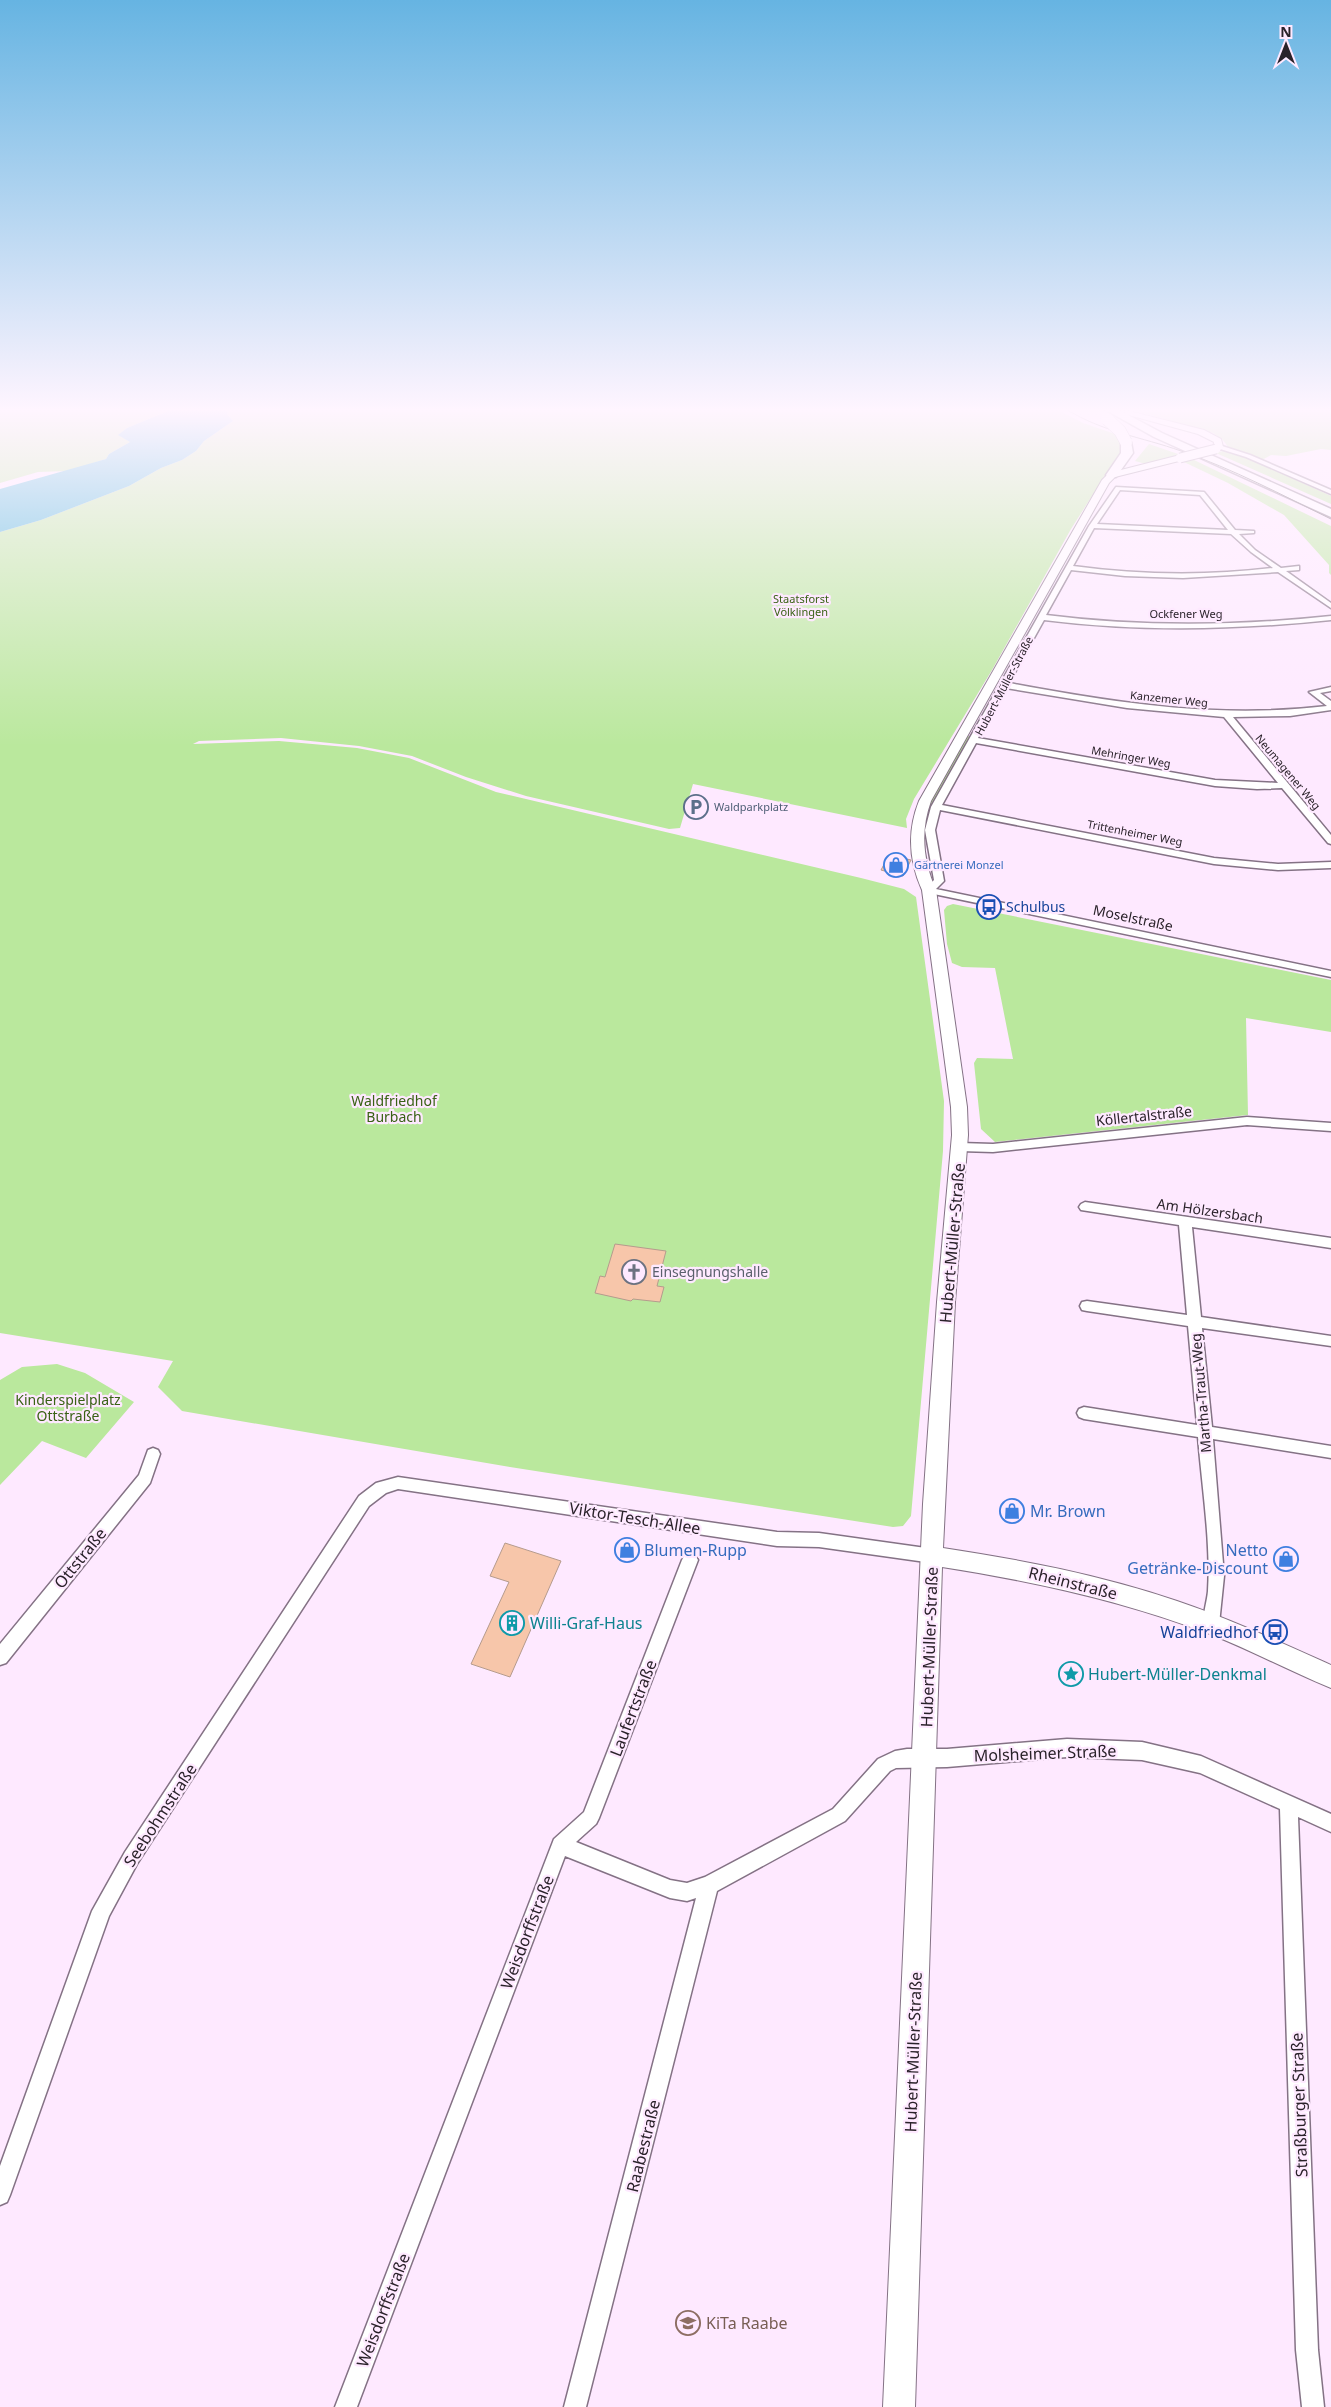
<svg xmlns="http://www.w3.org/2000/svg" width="1331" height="2407" font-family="'Noto Sans',sans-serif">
	<rect width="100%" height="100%" fill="#fee9ff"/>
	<path fill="#bae89d" d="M0 409H173L127 428 119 435 130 442 109 454 106 459 68 471 38 472 0 483Z
		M228 409H1056L1083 423 1118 435 1123 446 1120 458 1104 477 1071 529 992 670 914 799 906 819 907 828 693 784 680 828 669 829 526 796 466 777 412 756 359 746 281 738 199 741 193 744 279 741 357 748 409 758 496 792 861 878 904 889 916 897 944 1101 943 1151 911 1516 903 1526 893 1527 510 1467 182 1411 158 1387 173 1361 0 1333V532L41 520 129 486 161 468 182 460 196 451 204 441 233 421 227 414Z
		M1130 409H1331V450L1321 449 1286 456 1271 455 1262 460 1229 448 1222 439 1213 433Z
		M1149 444 1181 455 1146 464 1135 461Z
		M1223 451 1245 457 1331 496V504L1216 453Z
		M1192 459 1331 526V575L1329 573V565L1284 515 1228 483 1184 462Z
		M967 736 972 737 932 809 927 807Z
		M953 904 1331 980V1032L1246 1018 1248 1115 995 1142 981 1129 974 1063 977 1058 1013 1059 995 968 962 967 952 963 947 944 944 910 947 906Z
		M57 1364 85 1373 134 1402 86 1458 42 1441 0 1485V1380L22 1367Z"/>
	<path fill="#43b3d8" d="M173 409H228L227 414 233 421 204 441 196 451 182 460 161 468 129 486 41 520 0 532V489L106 459 109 454 130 442 118 435 127 428Z"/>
	<path fill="#f7c6aa" stroke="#b59b8d" d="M889 855 911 860 903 876 881 870Z
		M615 1244 666 1251 657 1286 664 1287 660 1302 633 1299 631 1301 595 1293 600 1276 605 1277Z
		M505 1543 561 1561 510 1677 471 1664 509 1582 490 1576Z"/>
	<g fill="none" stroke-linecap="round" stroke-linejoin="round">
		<defs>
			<path id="street" d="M1219 445 1250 455 1331 490V494L1246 457 1217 448Z
				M1116 487 1204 492 1235 530 1254 531V533L1239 534 1255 550 1281 568 1299 566V570L1286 571 1331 603V608L1278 572 1183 578 1125 576 1071 570 1046 615C1141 627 1236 626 1331 616V620C1235 630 1140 632 1044 620L1009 683C1116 703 1217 719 1327 706L1309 692 1331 687V691L1320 693 1331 701V710L1290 716 1233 717 1331 835V844L1328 843 1282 788 1257 789 1215 786 976 743 942 805 1214 858 1278 864 1331 862V868L1278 870 1214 864 940 810 935 830 944 881 936 889 1331 971V977L929 893 924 890 934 880 925 830 931 807 1089 526ZM1120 490 1200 495 1228 530 1097 524ZM1094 528 1231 534 1251 552 1273 568C1207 576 1139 575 1073 566ZM1006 688 1127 708 1224 717 1278 783 1215 780 978 738Z
				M1247 1117 1331 1123V1131L1247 1125 993 1152 960 1151 954 1147 960 1143 993 1144Z
				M1085 1202 1331 1238V1248L1192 1227 1201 1317 1331 1336V1346L1202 1328 1212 1427 1331 1446V1458L1213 1439 1224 1576 1219 1624 1217 1629 1211 1632 1205 1629C1201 1619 1207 1603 1208 1591 1211 1541 1202 1488 1198 1437L1084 1419 1079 1417 1077 1413 1079 1409 1084 1407 1197 1425 1188 1326 1087 1311 1082 1310 1080 1306 1082 1302 1087 1301 1187 1315 1179 1225 1081 1210 1079 1207 1081 1204Z
				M153 1448 158 1450 160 1454 150 1483 6 1663 0 1665V1644L139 1475 148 1450Z
				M398 1477 777 1532 819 1533 933 1549 938 1551 941 1556 938 1561 933 1563 819 1547 777 1546 398 1489 386 1493 369 1506 137 1864 109 1916 10 2195 7 2202 0 2205V2166L92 1911 125 1852 359 1496 376 1483Z
				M690 1553 695 1555 698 1560 599 1818 596 1824 576 1842 670 1880 687 1883 705 1877 833 1809 878 1759 895 1751 907 1749H947L1067 1739 1142 1742 1201 1756 1331 1814V1832L1298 1817 1318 2350 1324 2407H1302L1296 2350 1280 1809 1200 1773 1142 1760 1067 1757 947 1767 896 1768 890 1771 845 1821 717 1891 586 2407H564L696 1898 687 1901 670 1898 565 1856 357 2407H335L554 1839 584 1812 682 1560 685 1555Z"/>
			<path id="secondary" d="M1125 410 1204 430 1221 439 1223 447 1219 451H1213L1214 442 1198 434 1125 414Z
				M1180 455 1183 456V460L1115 477 1109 483 931 801C920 831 923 861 936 890L967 1107 968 1135 955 1302 943 1548C1022 1560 1101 1575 1177 1601 1230 1619 1280 1642 1331 1665V1688C1289 1671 1249 1649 1207 1633 1121 1600 1032 1581 942 1567L915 2407H883L923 1504 937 1302 952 1135 951 1107 922 890C909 861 907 831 919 801L1102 480 1109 473Z"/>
			<path id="highway" d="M1104 409H1117L1162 433 1331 509V517L1154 437Z
				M1126 439 1131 442 1133 453 1116 477H1108L1106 475 1121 453V442Z"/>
		</defs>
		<use href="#street" stroke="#847285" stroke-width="3"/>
		<use href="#secondary" stroke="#847285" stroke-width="2"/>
		<use href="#highway" stroke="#847285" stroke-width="3"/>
		<use href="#street" fill="#fff" fill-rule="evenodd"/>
		<use href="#secondary" fill="#fff" fill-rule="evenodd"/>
		<use href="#highway" fill="#fff" fill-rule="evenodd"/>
		<path stroke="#5a4f5a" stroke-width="1" d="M1066 409C1102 432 1142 437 1181 451 1233 469 1282 495 1331 519"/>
		<defs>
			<path id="secondary-bridge" d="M1180 458 1216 449"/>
			<path id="highway-bridge" d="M1107 419 1120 431 1126 442"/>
		</defs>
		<use href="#secondary-bridge" stroke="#847285" stroke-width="11" stroke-linecap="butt"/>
		<use href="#highway-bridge" stroke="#847285" stroke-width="13" stroke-linecap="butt"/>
		<use href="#secondary-bridge" stroke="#fff" stroke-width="9"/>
		<use href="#highway-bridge" stroke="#fff" stroke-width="12"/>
	</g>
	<linearGradient id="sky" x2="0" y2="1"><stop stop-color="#66b4e2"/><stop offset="0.55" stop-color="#fff5ff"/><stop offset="1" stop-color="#fff5ff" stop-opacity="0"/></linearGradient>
	<rect width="1331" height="746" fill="url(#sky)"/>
	<defs>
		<symbol id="parking-ring" viewBox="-11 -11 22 22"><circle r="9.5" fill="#fee9ff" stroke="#5c6f8a" stroke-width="1.5"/><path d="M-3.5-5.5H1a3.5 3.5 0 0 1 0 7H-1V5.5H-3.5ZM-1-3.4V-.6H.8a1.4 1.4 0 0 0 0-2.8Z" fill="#5c6f8a"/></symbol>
		<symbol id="shop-ring" viewBox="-11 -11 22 22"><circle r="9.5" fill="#fee9ff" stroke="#3f7fe0" stroke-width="1.5"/><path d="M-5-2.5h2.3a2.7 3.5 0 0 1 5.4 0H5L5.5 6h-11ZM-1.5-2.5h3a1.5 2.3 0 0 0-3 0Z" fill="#3f7fe0"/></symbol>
		<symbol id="bus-ring" viewBox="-11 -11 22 22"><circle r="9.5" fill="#fee9ff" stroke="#1a4fb4" stroke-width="1.5"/><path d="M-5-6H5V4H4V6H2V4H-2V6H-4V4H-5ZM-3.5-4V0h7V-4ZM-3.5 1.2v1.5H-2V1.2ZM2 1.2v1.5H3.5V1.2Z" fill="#1a4fb4"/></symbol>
		<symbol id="church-ring" viewBox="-11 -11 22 22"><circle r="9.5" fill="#fee9ff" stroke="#6b7280" stroke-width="1.5"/><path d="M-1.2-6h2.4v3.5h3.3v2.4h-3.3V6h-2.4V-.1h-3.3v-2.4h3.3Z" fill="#6b7280"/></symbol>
		<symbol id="building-ring" viewBox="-11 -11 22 22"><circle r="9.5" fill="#fee9ff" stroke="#0f9aa8" stroke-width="1.5"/><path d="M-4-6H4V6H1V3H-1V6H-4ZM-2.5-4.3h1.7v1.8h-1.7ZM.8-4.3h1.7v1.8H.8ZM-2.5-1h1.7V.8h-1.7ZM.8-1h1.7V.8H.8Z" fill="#0f9aa8"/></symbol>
		<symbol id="sight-ring" viewBox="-11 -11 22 22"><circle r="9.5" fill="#fee9ff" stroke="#0f9aa8" stroke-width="1.5"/><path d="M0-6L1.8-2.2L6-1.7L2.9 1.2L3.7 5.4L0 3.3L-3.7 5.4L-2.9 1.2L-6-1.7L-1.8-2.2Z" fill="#0f9aa8"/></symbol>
		<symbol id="school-ring" viewBox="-11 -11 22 22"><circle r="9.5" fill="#fee9ff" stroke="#8d6e63" stroke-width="1.5"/><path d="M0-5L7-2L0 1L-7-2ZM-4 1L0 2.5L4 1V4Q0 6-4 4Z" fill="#8d6e63"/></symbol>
	</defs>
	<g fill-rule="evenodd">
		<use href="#parking-ring" x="682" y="793" width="28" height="28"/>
		<use href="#shop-ring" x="882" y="851" width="28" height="28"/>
		<use href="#bus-ring" x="975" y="893" width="28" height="28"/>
		<use href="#church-ring" x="620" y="1258" width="28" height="28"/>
		<use href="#shop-ring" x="998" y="1497" width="28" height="28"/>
		<use href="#shop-ring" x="613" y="1536" width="28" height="28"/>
		<use href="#shop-ring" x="1272" y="1545" width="28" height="28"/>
		<use href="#building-ring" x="498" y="1609" width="28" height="28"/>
		<use href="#bus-ring" x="1261" y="1618" width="28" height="28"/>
		<use href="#sight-ring" x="1057" y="1660" width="28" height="28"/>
		<use href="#school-ring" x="674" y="2309" width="28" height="28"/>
	</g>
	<g text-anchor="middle" stroke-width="4.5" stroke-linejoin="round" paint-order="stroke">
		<g font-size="11" fill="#396215" stroke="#fee9ff">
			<text x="801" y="603">Staatsforst<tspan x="801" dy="13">Völklingen</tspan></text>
		</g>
		<g font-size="11" fill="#2a222a" stroke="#fee9ff">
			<text x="1186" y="618">Ockfener Weg</text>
			<text transform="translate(1004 686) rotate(-62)" y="4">Hubert-Müller-Straße</text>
			<text transform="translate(1169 699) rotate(6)" y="4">Kanzemer Weg</text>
			<text transform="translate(1131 757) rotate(10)" y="4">Mehringer Weg</text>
			<text transform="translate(1288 772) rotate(50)" y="4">Neumagener Weg</text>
			<text transform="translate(1135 833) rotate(11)" y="4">Trittenheimer Weg</text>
		</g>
		<g font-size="11" fill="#4e5e75" stroke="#fee9ff" text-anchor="start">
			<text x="714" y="811">Waldparkplatz</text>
		</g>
		<g font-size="11" fill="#366cbe" stroke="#fee9ff" text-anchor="start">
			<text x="914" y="869">Gärtnerei Monzel</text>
		</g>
		<g font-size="14" fill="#164399" stroke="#fee9ff" text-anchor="start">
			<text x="1006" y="912">Schulbus</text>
		</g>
		<g font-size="14" fill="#2a222a" stroke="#fee9ff">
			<text transform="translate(1133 918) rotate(12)" y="5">Moselstraße</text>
			<text transform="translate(1144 1116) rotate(-6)" y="5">Köllertalstraße</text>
			<text transform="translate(1210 1211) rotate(8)" y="5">Am Hölzersbach</text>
			<text transform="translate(1201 1393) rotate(-95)" y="5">Martha-Traut-Weg</text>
		</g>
		<g font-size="14" fill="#396215" stroke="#fee9ff">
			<text x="394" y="1106">Waldfriedhof<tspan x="394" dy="16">Burbach</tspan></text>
			<text x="68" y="1405">Kinderspielplatz<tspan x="68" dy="16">Ottstraße</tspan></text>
		</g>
		<g font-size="14" fill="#5b616d" stroke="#fee9ff" text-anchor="start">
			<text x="652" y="1277">Einsegnungshalle</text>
		</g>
		<g font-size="16" fill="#2a222a" stroke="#fee9ff">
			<text transform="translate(952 1243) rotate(-85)" y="6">Hubert-Müller-Straße</text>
			<text transform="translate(635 1518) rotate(9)" y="6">Viktor-Tesch-Allee</text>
			<text transform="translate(80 1558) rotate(-51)" y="6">Ottstraße</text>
			<text transform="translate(1073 1583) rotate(14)" y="6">Rheinstraße</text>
			<text transform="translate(929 1647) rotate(-88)" y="6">Hubert-Müller-Straße</text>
			<text transform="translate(633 1708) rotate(-69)" y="6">Laufertstraße</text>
			<text transform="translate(1045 1753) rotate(-2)" y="6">Molsheimer Straße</text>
			<text transform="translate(160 1815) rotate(-57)" y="6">Seebohmstraße</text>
			<text transform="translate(527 1932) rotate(-69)" y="6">Weisdorffstraße</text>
			<text transform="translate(913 2052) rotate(-88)" y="6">Hubert-Müller-Straße</text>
			<text transform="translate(1299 2105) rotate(-92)" y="6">Straßburger Straße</text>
			<text transform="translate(643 2146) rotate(-76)" y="6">Raabestraße</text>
			<text transform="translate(383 2310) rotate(-69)" y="6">Weisdorffstraße</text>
		</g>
		<g font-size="16" fill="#366cbe" stroke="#fee9ff" text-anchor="start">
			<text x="1030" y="1517">Mr. Brown</text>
			<text x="644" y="1556">Blumen-Rupp</text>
			<text x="1268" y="1556" text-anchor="end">Netto<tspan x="1268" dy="18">Getränke-Discount</tspan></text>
		</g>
		<g font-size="16" fill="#0d838f" stroke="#fee9ff" text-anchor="start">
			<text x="530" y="1629">Willi-Graf-Haus</text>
			<text x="1088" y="1680">Hubert-Müller-Denkmal</text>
		</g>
		<g font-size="16" fill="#164399" stroke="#fee9ff" text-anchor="end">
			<text x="1258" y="1638">Waldfriedhof</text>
		</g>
		<g font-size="16" fill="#785e54" stroke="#fee9ff" text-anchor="start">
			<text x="706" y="2329">KiTa Raabe</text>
		</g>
	</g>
	<g transform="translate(1286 45)" stroke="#fee9ff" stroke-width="4" paint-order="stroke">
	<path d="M0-4L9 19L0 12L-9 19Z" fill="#2a222a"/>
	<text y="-8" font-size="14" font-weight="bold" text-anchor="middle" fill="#2a222a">N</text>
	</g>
</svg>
